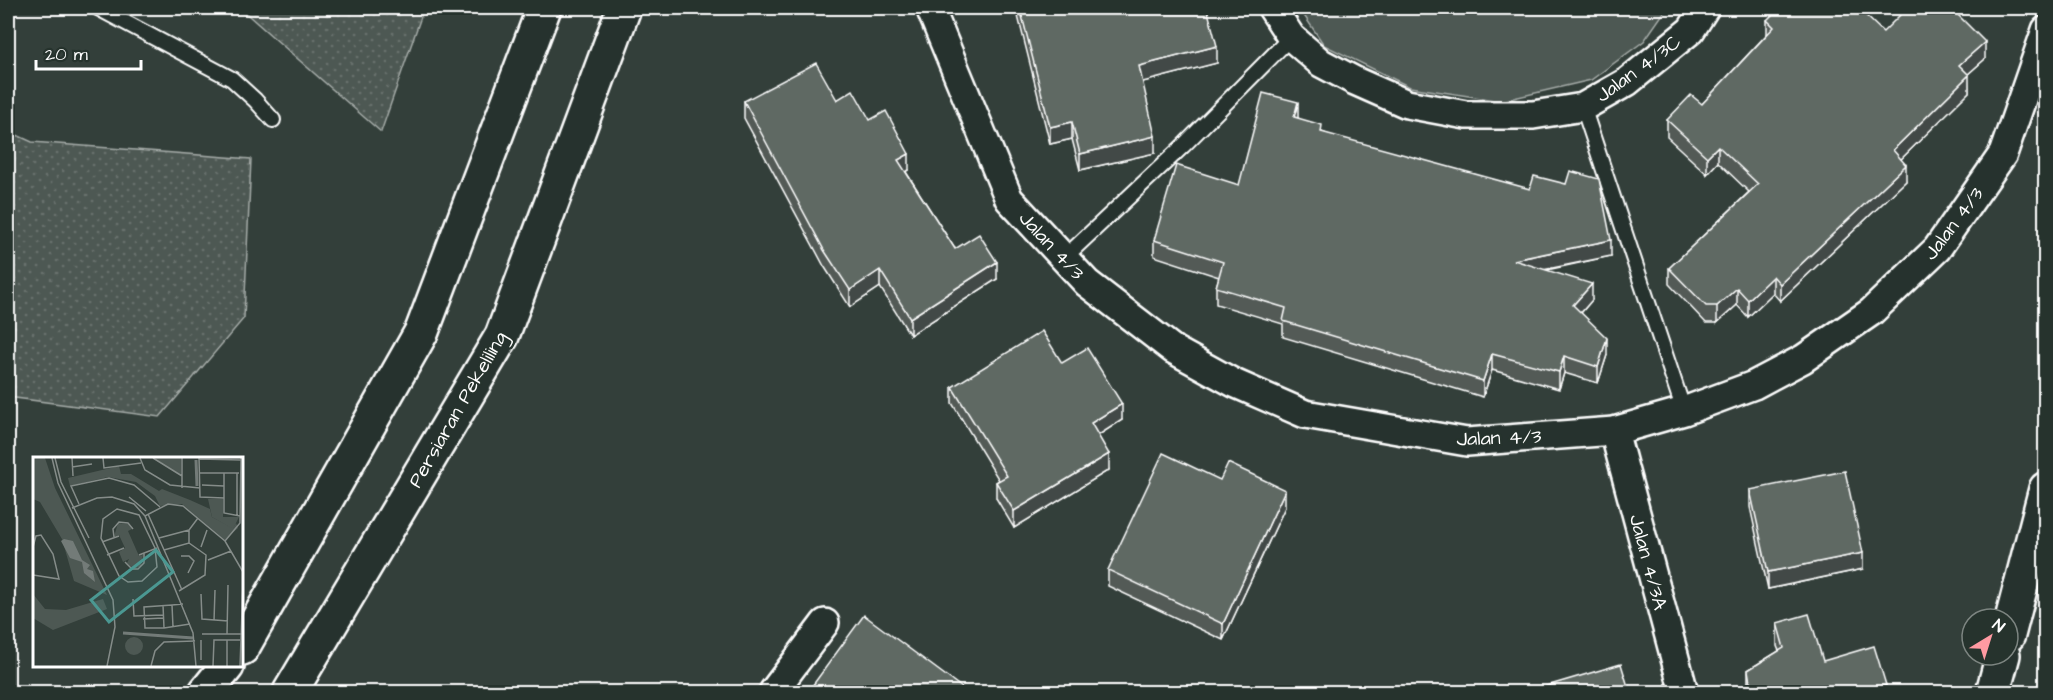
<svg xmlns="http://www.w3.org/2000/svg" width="2053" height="700" font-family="'Architects Daughter',sans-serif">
	<defs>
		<pattern id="grass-dots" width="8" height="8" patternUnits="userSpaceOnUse" patternTransform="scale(1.5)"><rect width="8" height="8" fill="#4d5853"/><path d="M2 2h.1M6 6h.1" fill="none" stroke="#68716d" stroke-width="1.8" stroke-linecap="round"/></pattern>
	</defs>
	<rect width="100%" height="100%" fill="#333f3a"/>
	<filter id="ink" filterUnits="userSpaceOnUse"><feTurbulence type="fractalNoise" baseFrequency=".0167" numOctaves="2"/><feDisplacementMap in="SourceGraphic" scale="12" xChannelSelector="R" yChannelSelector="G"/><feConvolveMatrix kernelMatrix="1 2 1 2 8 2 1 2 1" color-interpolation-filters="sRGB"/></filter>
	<g filter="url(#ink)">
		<path fill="url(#grass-dots)" stroke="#a6aca9" stroke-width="1.5" d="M240 8H424L381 132Z
			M8 131 32 142 251 159 244 318 160 417 8 397Z"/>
		<path fill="#4d5853" stroke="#a6aca9" stroke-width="1.5" d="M1299 8H1667L1644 41 1591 80 1501 101 1410 87 1324 45Z"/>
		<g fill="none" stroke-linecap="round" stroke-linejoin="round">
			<defs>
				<path id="lane" d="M98 8 232 79 255 100 273 120
					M1583 107 1684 411
					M1064 258 1183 146 1291 37"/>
				<path id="street" d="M930 8 1009 199 1087 283 1174 350 1234 383 1305 414 1467 442 1614 431 1684 411 1754 385 1803 359 1871 312 1937 249 2003 154 2046 30
					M1272 8 1291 37 1321 63 1355 81 1407 104 1466 115H1533L1583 107 1627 82 1691 30 1705 8
					M1614 431 1684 692
					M773 692 825 623"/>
				<path id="secondary" d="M2008 635 2046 489
					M242 648 422 331 544 8
					M206 692 227 666
					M290 692 502 336 624 8
					M1993 692 2003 655"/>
			</defs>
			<use href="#lane" stroke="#fff" stroke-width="18"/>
			<use href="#street" stroke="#fff" stroke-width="32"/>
			<use href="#secondary" stroke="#fff" stroke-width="38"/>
			<use href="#lane" stroke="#26332d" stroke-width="14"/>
			<use href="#street" stroke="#26332d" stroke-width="27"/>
			<use href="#secondary" stroke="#26332d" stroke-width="33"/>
		</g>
		<path fill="#525a56" stroke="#fff" stroke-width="1.5" d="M1016 8H1207L1217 63 1142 82 1155 153 1080 170 1072 139 1050 144Z
			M1935 14 1985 59 1968 74 1969 92 1901 159 1906 181 1780 301 1773 293 1748 317 1737 305 1717 323H1706L1669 284V268L1749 192 1718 162 1707 174 1667 137V120L1702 104 1767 34V20L1883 32Z
			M837 100 870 120 909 170 906 172 955 249 997 279 910 335 880 287 850 307 824 266 744 118V101Z
			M1298 118 1322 132 1611 256 1547 270 1592 300 1581 313 1607 355 1598 383 1564 373 1559 389 1492 370 1483 397 1283 337V324L1216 304V287L1219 277 1154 256V240L1239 185Z
			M1062 363 1122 420 1098 435 1109 470 1014 528 996 498V482L999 480 952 403V387Z
			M1220 480 1285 507 1223 640 1108 586V570Z
			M1750 490 1863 569 1768 589 1750 507Z
			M1777 623 1823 661 1886 693H1748V670L1779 651 1777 646Z"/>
		<path fill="#424a46" stroke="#fff" stroke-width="1.5" d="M1985 42V59L1959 82V65Z
			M1217 46V63L1139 83V66Z
			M1969 75V92L1893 167V150Z
			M1298 102V118L1294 117Z
			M1072 122V139L1050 144V127Z
			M1155 136V153L1080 170V154Z
			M1718 146V162L1707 174V157Z
			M909 154V170L898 177V160Z
			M1906 165V181L1780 301V284Z
			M1611 240V256L1514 276V260Z
			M997 262V279L910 335V318Z
			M880 270V287L850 307V290Z
			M1773 276V293L1748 317V300Z
			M1592 284V300L1573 322V305Z
			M1737 288V305L1717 323V306Z
			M1607 338V355L1598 383V367Z
			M1492 354V370L1483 397V381Z
			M1564 356V373L1559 389V372Z
			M1122 404V420L1091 440V423Z
			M1109 454V470L1014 528V511Z
			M1285 490V507L1223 640V624Z
			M1863 553V569L1768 589V572Z
			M1886 685V693H1862Z"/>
		<path fill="#5f6964" stroke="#fff" stroke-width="1.5" d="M1020 8H1207L1217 46 1139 66 1155 136 1080 154 1072 122 1050 127Z
			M1779 8H1858L1883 32 1907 8H1929L1935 14 1942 8H1951L1985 42 1959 65 1969 75 1893 150 1906 165 1780 284 1773 276 1748 300 1737 288 1717 306H1706L1669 268 1758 184 1718 146 1707 157 1667 120 1691 95 1702 104 1774 27 1767 20Z
			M816 63 837 100 853 90 870 120 886 111 909 154 898 160 955 249 979 234 997 262 910 318 880 270 850 290 824 250 744 101Z
			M1263 93 1298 102 1294 117 1322 125 1321 132 1530 189 1534 176 1566 184 1570 171 1599 179 1611 240 1514 260 1592 284 1573 305 1607 338 1598 367 1564 356 1559 372 1492 354 1483 381 1283 321 1286 308 1216 287 1223 262 1154 240 1176 165 1239 185Z
			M1042 331 1062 363 1087 348 1122 404 1091 423 1109 454 1014 511 996 482 1007 476 952 387Z
			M1163 453 1220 480 1228 463 1285 490 1223 624 1108 570Z
			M1845 471 1863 553 1768 572 1750 490Z
			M1809 614 1823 661 1874 646 1886 685 1862 693H1758L1751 688 1748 670 1784 648 1777 623Z
			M864 615 969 693H807Z
			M1621 664 1630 693H1523Z"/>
	</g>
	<g text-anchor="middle" stroke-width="4.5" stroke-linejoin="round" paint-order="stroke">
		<g font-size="20" fill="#fff" stroke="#26332d">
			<text transform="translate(1638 68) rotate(-36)" y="7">Jalan 4/3C</text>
			<text transform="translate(1953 223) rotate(-53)" y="7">Jalan 4/3</text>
			<text transform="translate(1052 245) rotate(47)" y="7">Jalan 4/3</text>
			<text transform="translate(457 409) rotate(-60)" y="7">Persiaran Pekeliling</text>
			<text transform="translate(1499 437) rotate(-2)" y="7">Jalan 4/3</text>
			<text transform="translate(1649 562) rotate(75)" y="7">Jalan 4/3A</text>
		</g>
	</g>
	<g transform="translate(33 457)">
		<rect width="210" height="210" fill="#333f3a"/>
		<path d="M0 1H12L22 31 74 138 41 124 29 82 7 45 0 42ZM0 137 12 152 33 153 70 142 74 152 20 173 0 161Z" fill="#4d5853"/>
		<path d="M86 9 88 17H98L126 34 129 32 157 43 177 52 179 60 200 71 203 66 205 71 192 83 149 47 127 49 122 39 103 25 75 20 37 29 35 21Z" fill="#4d5853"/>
		<path d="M121 1H148V18ZM175 42H190V60H206L200 72 179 60ZM85 66 95 67 99 72 95 74 106 99 110 98 108 109 101 112 94 106 96 102 90 105 86 95 92 91 86 78 81 80ZM92 189a9 9 0 1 1 18 0a9 9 0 1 1-18 0Z" fill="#4d5853"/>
		<path d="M31 82 40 84 49 103 57 108 54 112 60 114 62 125 51 116 49 105 37 101 28 84Z" fill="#737b78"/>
		<path fill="none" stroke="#737b78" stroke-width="3" d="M163 3 164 29M90 176 160 181"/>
		<path fill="none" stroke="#858c89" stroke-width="1.5" d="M19 1 25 26 80 143 82 170 74 209M22 1 28 25 56 81M39 1 40 19M70 1 71 11 108 6M107 1 112 13 137 28 167 31M120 1 149 19M166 1 167 40 191 41M166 2 208 3M39 10 59 7M166 16H206M191 16V56L207 59M169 28 191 29M149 31V1M96 40 113 54M46 47 38 29 76 21 101 28 127 50M39 51 64 41 79 40 101 47 112 59 160 176 163 209M84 52 106 58 122 91 124 110 109 124 95 125 86 119 68 81 70 62ZM115 57 149 133M112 59 135 47 150 49 192 84 210 115M204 59V16M81 80 80 72 86 65 95 66 100 72M126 81 156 73M192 84 207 66 208 1M69 85 86 79M156 86V73L165 61M0 90 3 79 8 78 20 97 26 122 0 118M168 90 174 73M131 93 156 86 173 98 172 118 146 134M74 98 91 91M106 98 124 91M148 99H156L161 104 155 116M175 103 198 94M92 105 99 112H105L111 106V96M168 137 169 162 195 164M100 142 101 159 130 158M130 148 131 171H112L111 150 139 148 150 147M139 148 140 170M110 162 130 161M181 164 182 133M131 171 157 167M169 177H210M194 177 195 128M168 203V183M118 209 122 194 131 185 162 184M180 209 181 183H207M194 209V183M207 209 210 125"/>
		<path fill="#4b9892" fill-opacity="0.15" stroke="#4b9892" stroke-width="3" d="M123 93 140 115 76 165 58 143Z"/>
		<rect width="210" height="210" fill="none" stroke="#fff" stroke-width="3"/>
	</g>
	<rect width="2053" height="700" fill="none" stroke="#26332d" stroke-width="30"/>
	<rect x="15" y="15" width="2023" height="670" fill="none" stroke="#fff" stroke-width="2" filter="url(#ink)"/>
	<g transform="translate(1990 637) rotate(38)"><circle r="28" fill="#26332d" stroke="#7d8581" stroke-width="1.5"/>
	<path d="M0-4.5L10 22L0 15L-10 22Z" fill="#ff9aa2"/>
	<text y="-9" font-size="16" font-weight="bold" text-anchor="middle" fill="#ffffff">N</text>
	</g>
	<path d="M36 60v9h105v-9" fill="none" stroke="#ffffff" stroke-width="3"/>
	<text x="45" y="60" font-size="18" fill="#ffffff" stroke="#26332d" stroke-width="4.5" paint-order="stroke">20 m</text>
</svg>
